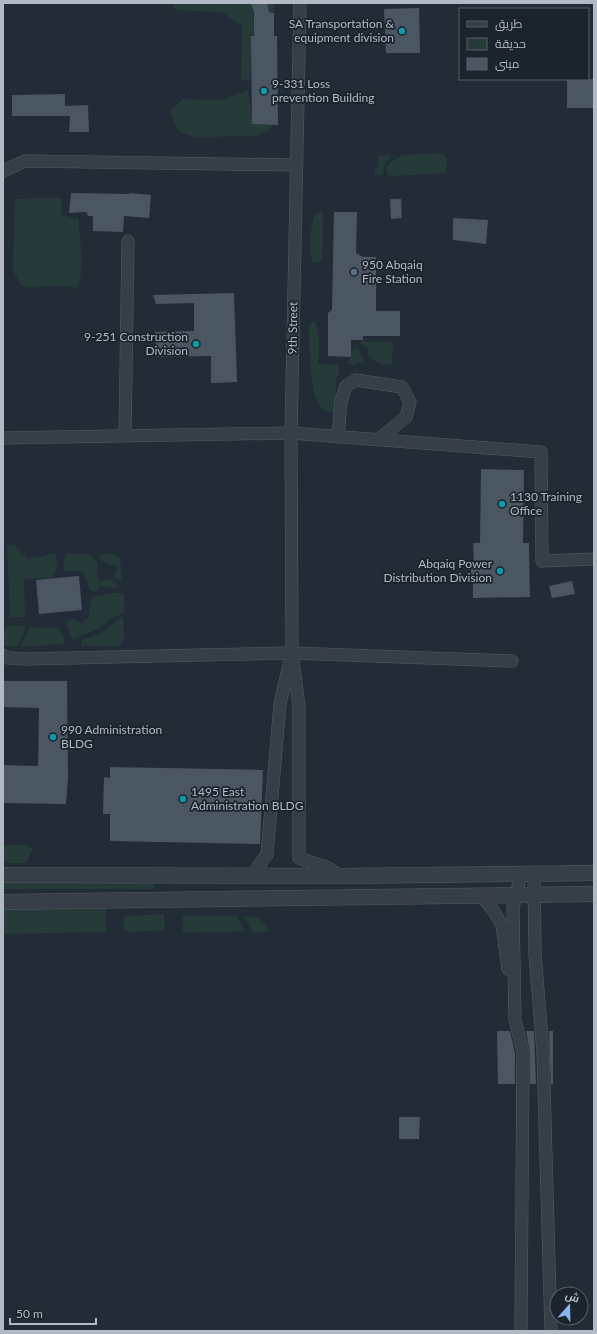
<svg xmlns="http://www.w3.org/2000/svg" width="597" height="1334" font-family="Lato,Cairo,sans-serif">
	<rect width="100%" height="100%" fill="#222c37"/>
	<path fill="#273a3a" d="M174 3H274L273 12 253 10 254 33 251 36V70L249 80H241L242 25 221 12 176 10 174 6Z
		M248 90 253 124H273L269 131 256 136 194 137 178 131 170 110 183 99 221 100Z
		M443 153 447 160 446 173 394 176 391 175 390 177 388 175V172L386 170C387 162 396 160 401 155Z
		M389 154 394 157 387 161 385 165 384 166 383 174 377 176 375 173V168L378 167 379 163 377 158 378 156Z
		M62 198 61 215 79 219C79 235 86 277 76 289L71 286 23 287 18 280 13 270 15 199Z
		M323 211 322 257 320 262H313C307 251 311 225 315 214Z
		M312 321 315 322C320 334 320 350 318 363L326 365 338 364 339 373C330 384 343 402 333 413 329 412 324 411 322 408 309 396 310 347 309 329Z
		M361 341 370 342H393L392 364C383 366 375 363 368 355V348L360 344Z
		M358 348 363 358V361L352 365 347 363 350 359 351 351Z
		M7 545H14L28 559 55 553 58 566 52 578 24 579 25 617H10Z
		M66 554H90L97 562V577L101 581 111 579 121 587 114 588 99 586 97 592 90 590 83 571H65L63 563Z
		M99 554H113L120 557 122 582 114 577 118 567C110 564 100 563 99 554Z
		M111 593H124V613L110 619 101 627 73 639 65 622 73 619 81 623 88 618 92 597Z
		M123 616 124 640 119 646H81L82 640 100 634Z
		M6 626H26L18 646 12 647 4 645 3 638Z
		M30 627 58 628 64 637V644L20 647Z
		M3 845H26L33 849 26 863H3Z
		M3 880 154 883V889H3Z
		M106 908V932L3 934V910Z
		M164 914 165 930 131 932 124 930V916Z
		M183 916H236L241 924 246 931 185 933 183 931Z
		M243 916C260 917 261 918 270 931L253 933Z"/>
	<path fill="#4b5663" d="M251 3H267L269 12 274 13V36H277L278 125 252 124 251 36H254V12Z
		M419 8 420 53H386L384 9Z
		M567 79H594V108H567Z
		M65 94V106L88 105 89 132H69L70 116H12V95Z
		M71 193 129 194V193L151 195 149 218 124 216 123 232 93 231V216H88L86 212 69 213Z
		M390 199H401L402 218 391 219Z
		M334 212H357L356 253 363 257H376V311H400V336H363V340H351V357L328 356V313L332 310Z
		M453 218 488 220 486 244 453 240Z
		M234 293 237 382 211 383V356L156 357 155 332 194 331V303L156 304 153 295Z
		M481 469 524 470 523 543H529L530 597 473 598V576H471V565L474 563 473 543H480Z
		M79 576 82 610 39 614 36 580Z
		M572 581 575 594 552 598 549 586Z
		M3 681H67L68 777 66 804 3 803V765L38 766 39 708 3 707Z
		M110 767 263 770 260 844 110 841V814H103L104 777 110 778Z
		M497 1031H510L515 1053V1084H498Z
		M526 1031H534L536 1084H530V1052Z
		M549 1031H553V1084H551Z
		M399 1117H420L419 1139H399Z"/>
	<g fill="none" stroke-linecap="round" stroke-linejoin="round">
		<defs>
			<path id="minor" d="M300 3 291 433 292 653 299 706V858L328 868 341 876
				M3 171 25 161 297 165
				M125 436 128 241
				M338 437 341 402 346 386 356 380 402 387 410 402 406 417 378 440
				M3 438 291 433 541 452 542 561 594 559
				M3 655 8 658 26 659 292 653 512 661
				M521 874 513 908 515 1020 523 1052 521 1331
				M534 874 535 954 543 1052 551 1331
				M252 876 267 854 280 704 290 660
				M481 896 493 910 502 925 508 969"/>
			<path id="tertiary" d="M3 875 341 876 594 873
				M3 902 594 894"/>
		</defs>
		<use href="#minor" stroke="#535c65" stroke-width="13"/>
		<use href="#tertiary" stroke="#535c65" stroke-width="16"/>
		<use href="#minor" stroke="#363e47" stroke-width="12"/>
		<use href="#tertiary" stroke="#363e47" stroke-width="15"/>
	</g>
	<g fill="#0f9aa8" stroke="#1b232c" stroke-width="1.5">
		<circle cx="402" cy="31" r="4"/>
		<circle cx="264" cy="91" r="4"/>
		<circle cx="196" cy="344" r="4"/>
		<circle cx="502" cy="504" r="4"/>
		<circle cx="500" cy="571" r="4"/>
		<circle cx="53" cy="737" r="4"/>
		<circle cx="183" cy="799" r="4"/>
	</g>
	<circle fill="#5c6f8a" stroke="#1b232c" stroke-width="1.5" cx="354" cy="272" r="4"/>
	<g text-anchor="middle" stroke-width="3.5" stroke-linejoin="round" paint-order="stroke">
		<g font-size="12" fill="#b0b9c4" stroke="#1b232c" text-anchor="start">
			<text x="394" y="28" text-anchor="end">SA Transportation &amp;<tspan x="394" dy="14">equipment division</tspan></text>
			<text x="272" y="88">9-331 Loss<tspan x="272" dy="14">prevention Building</tspan></text>
			<text x="362" y="269">950 Abqaiq<tspan x="362" dy="14">Fire Station</tspan></text>
			<text x="188" y="341" text-anchor="end">9-251 Construction<tspan x="188" dy="14">Division</tspan></text>
			<text x="510" y="501">1130 Training<tspan x="510" dy="14">Office</tspan></text>
			<text x="492" y="568" text-anchor="end">Abqaiq Power<tspan x="492" dy="14">Distribution Division</tspan></text>
			<text x="61" y="734">990 Administration<tspan x="61" dy="14">BLDG</tspan></text>
			<text x="191" y="796">1495 East<tspan x="191" dy="14">Administration BLDG</tspan></text>
		</g>
		<g font-size="12" fill="#b0b9c4" stroke="#1b232c">
			<text transform="translate(293 328) rotate(-89)" y="4">9th Street</text>
		</g>
	</g>
	<rect width="597" height="1334" fill="none" stroke="#b0b9c4" stroke-width="8"/>
	<rect x="459" y="8" width="130" height="72" fill="#1b232c" stroke="#575f69"/>
	<rect x="467" y="21" width="20" height="6" fill="#363e47" stroke="#575f69"/>
	<text x="495" y="28" font-size="12" fill="#b0b9c4">طريق</text>
	<rect x="467" y="38" width="20" height="12" fill="#273a3a" stroke="#575f69"/>
	<text x="495" y="48" font-size="12" fill="#b0b9c4">حديقة</text>
	<rect x="467" y="58" width="20" height="12" fill="#4b5663" stroke="#575f69"/>
	<text x="495" y="68" font-size="12" fill="#b0b9c4">مبنى</text>
	<g transform="translate(569 1306) rotate(20)"><circle r="19" fill="#1b232c" stroke="#575f69"/>
	<path d="M0-3L7 15L0 10L-7 15Z" fill="#89b5f0"/>
	<text y="-6" font-size="11" font-weight="bold" text-anchor="middle" fill="#b0b9c4">ش</text>
	</g>
	<path d="M10 1318v6h86v-6" fill="none" stroke="#b0b9c4" stroke-width="2"/>
	<text x="16" y="1318" font-size="12" fill="#b0b9c4" stroke="#1b232c" stroke-width="3" paint-order="stroke">50 m</text>
</svg>
